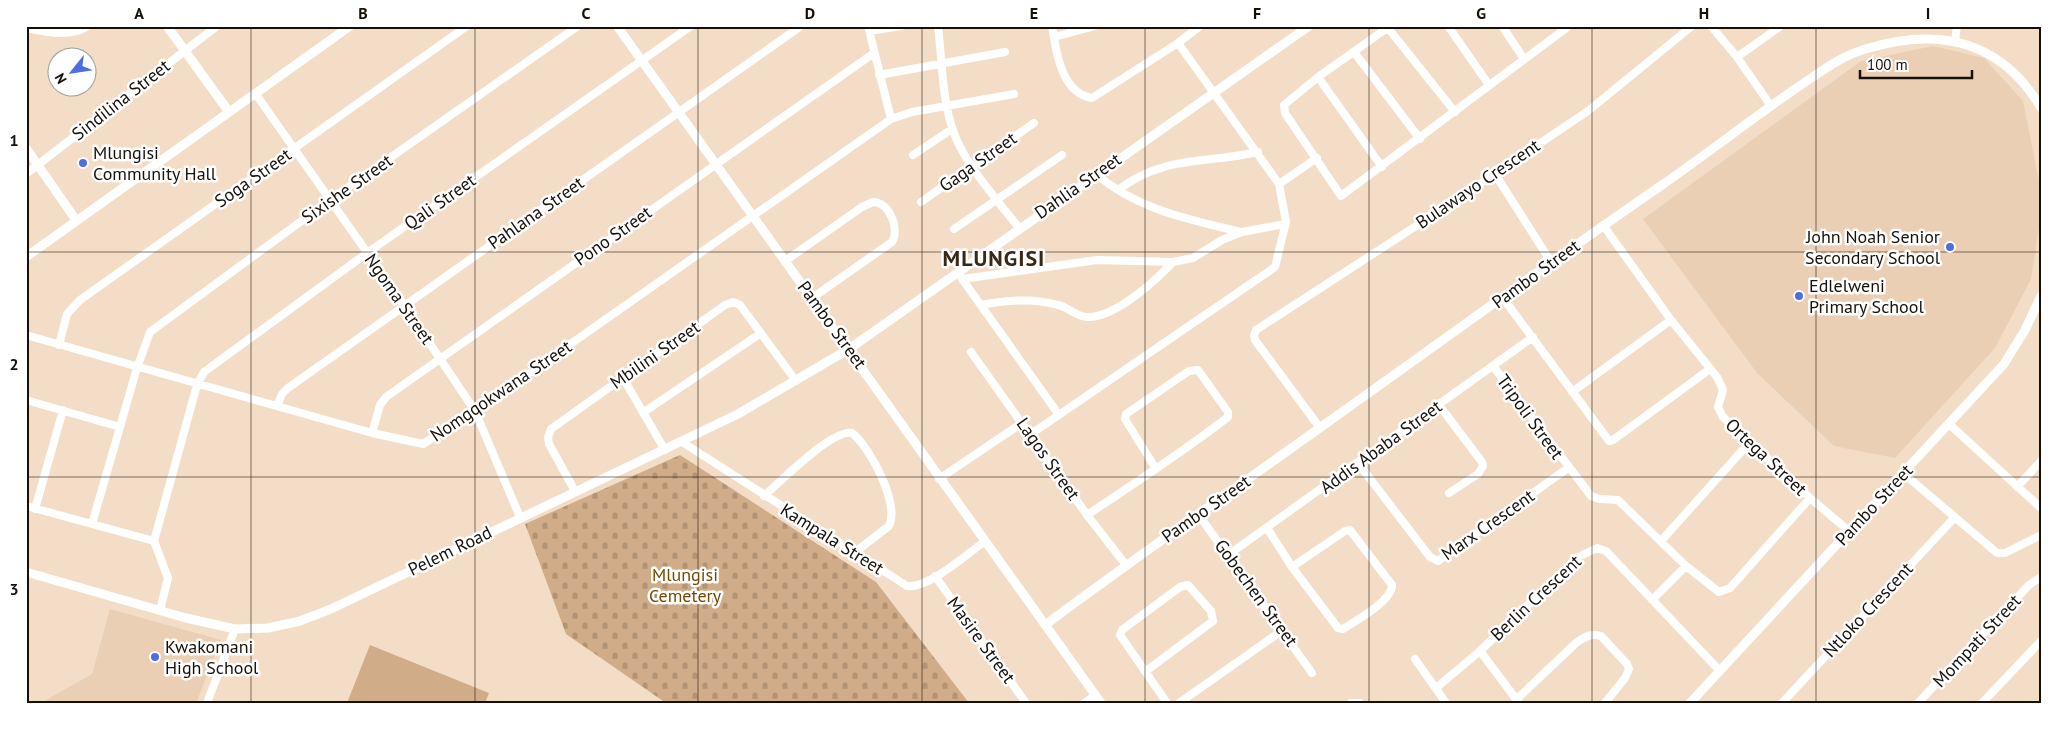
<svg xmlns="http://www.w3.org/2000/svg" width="2067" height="729" font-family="'PT Sans',sans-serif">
	<defs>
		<pattern id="cemetery-stones" width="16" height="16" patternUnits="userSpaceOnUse" patternTransform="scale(1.25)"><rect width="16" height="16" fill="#d0ac88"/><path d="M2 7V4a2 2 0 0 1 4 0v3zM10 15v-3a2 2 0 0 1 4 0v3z" fill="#b29374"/></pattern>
	</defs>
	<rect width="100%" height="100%" fill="#f3ddc6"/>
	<path fill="#ebcfb4" d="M1933 46 1984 58 2023 101 2041 192V215L2031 279 1995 348 1895 458 1834 446 1757 373 1643 219 1861 61Z
		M110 609 221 640 196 703H41L92 674Z"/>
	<path fill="url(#cemetery-stones)" d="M680 455 876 582 969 703H666L566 634 525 524Z"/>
	<path fill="#d0ac88" d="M370 645 489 693 485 703H347Z"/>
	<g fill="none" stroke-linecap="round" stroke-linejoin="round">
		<path stroke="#fff" stroke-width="8" d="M868 26 891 119
			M938 26C942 59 942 102 954 133 964 163 999 202 1019 228
			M1052 26C1056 51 1061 93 1092 98L1178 43 1200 26
			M1390 26 1318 77 1284 105 1285 113 1341 196 1569 26
			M1448 26 1489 85
			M1502 26 1524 59
			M1711 26 1737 57 1771 106
			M26 28C46 32 70 38 88 26
			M1388 28 1455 112
			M869 31 901 26
			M1054 37 1095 26
			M1955 41 1957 26
			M1354 52 1420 139
			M1737 57 1781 26
			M879 75 1005 52
			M1318 77 1382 167
			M255 93 404 305 475 411 520 517
			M913 155 952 129
			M26 174 217 26
			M1096 174C1138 210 1188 219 1241 232
			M1495 174 1551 262
			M1279 184 1317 158
			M1118 190C1164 155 1205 164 1258 152
			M921 202 1034 123
			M1603 225 1671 320 1717 377 1723 390 1718 407 1723 417 1810 498 1849 531
			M954 229 1062 155
			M785 261 862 207 873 202C890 202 900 230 892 242L812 298
			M960 276 1059 415
			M962 279 1097 260 1173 262 1193 258 1222 240 1242 232 1285 224
			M1503 298 1609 441 1613 440 1710 369
			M981 305C1006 300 1034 298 1058 305 1068 307 1077 317 1087 317 1115 318 1155 281 1173 262
			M26 335 372 433 423 444 475 411 891 119 912 112 1014 94
			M59 345 67 314 80 300 467 26
			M971 352 1087 515 1126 565
			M1493 366 1591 496 1599 499 1618 500 1686 566 1719 592 1730 588 1810 498
			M623 378 665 450
			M1572 392 1671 320
			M26 400 120 427
			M1439 405 1482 462 1483 466 1478 474 1449 493
			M277 406 282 394 288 388 801 26
			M644 412 761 333
			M1949 424 2041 508
			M1320 428 1255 340 1254 335 1256 330 1439 211 1588 111 1692 26
			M372 433 380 405 386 397 874 53
			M1031 434 1275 267 1286 222 1279 184 1178 43
			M682 442 907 586C928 589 967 554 984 542
			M1358 463 1430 557 1438 561 1568 468
			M1903 473 1997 553H2005L2041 535
			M939 479 1022 423
			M2017 487 2041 461
			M575 491 549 444 548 437 551 429 725 305 733 302 740 305 796 381
			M764 496C780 482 832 429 852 433 870 447 900 504 889 526L854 553
			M26 506 154 541
			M35 509 63 410
			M1198 514 1312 673
			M1087 515C1135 483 1183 452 1228 417V412L1198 370 1189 371 1126 414 1125 419 1156 469
			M92 524 137 368 150 332 330 200 578 26
			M1267 528 1292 567 1338 628 1343 629C1357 620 1392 601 1392 585L1350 530 1345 531 1292 567
			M1661 541 1749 443
			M1228 555 1533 337
			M935 576 1026 703
			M1652 600 1686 566
			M160 610 168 578 154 541 197 385 204 372 367 253 691 26
			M1480 651 1519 703
			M1415 659 1446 703
			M1146 671 1213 621 1211 611 1188 585 1180 587 1122 630 1120 635 1167 703
			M1436 688 1480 651 1578 557 1597 548 1606 551 1720 671
			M1517 699 1576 643C1584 637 1591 633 1601 636L1627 664 1629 669 1625 678 1605 703
			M207 703 235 629
			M1084 703 1096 695
			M1179 703 1283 630
			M1351 703H1360
			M1782 703 1955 517
			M1918 703 2029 585 2041 577
			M1982 703 2041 641"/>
		<path stroke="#fff" stroke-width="9" d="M167 26 229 112
			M617 26 1101 703
			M26 148 76 220
			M26 257 350 26
			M26 572 186 618 235 629 268 628 300 621 331 609 738 414 849 349 1309 26
			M1045 625C1136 557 1229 493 1321 427 1435 346 1547 264 1662 185 1707 154 1750 120 1795 89 1818 74 1841 55 1869 48 1940 27 2002 41 2041 108
			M1690 703 2004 364 2025 330 2041 296"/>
	</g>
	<path fill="none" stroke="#171008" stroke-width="1" stroke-opacity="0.55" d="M251 26V703M475 26V703M698 26V703M922 26V703M1145 26V703M1369 26V703M1592 26V703M1816 26V703M26 252H2041M26 477H2041"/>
	<g fill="#4f6ee2" stroke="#fff" stroke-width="2">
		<circle cx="83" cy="163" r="5"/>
		<circle cx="1950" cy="247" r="5"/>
		<circle cx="1799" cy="296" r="5"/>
		<circle cx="155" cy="657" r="5"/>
	</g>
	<g text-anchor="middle" stroke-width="5" stroke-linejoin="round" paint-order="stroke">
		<g font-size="18" fill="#171008" stroke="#fff">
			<text transform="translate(121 100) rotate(-38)" y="6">Sindilina Street</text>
			<text transform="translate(978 162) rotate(-35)" y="6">Gaga Street</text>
			<text transform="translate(253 178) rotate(-35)" y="6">Soga Street</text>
			<text transform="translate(1478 184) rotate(-34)" y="6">Bulawayo Crescent</text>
			<text transform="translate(1078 186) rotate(-35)" y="6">Dahlia Street</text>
			<text transform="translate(347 189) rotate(-35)" y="6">Sixishe Street</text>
			<text transform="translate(440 202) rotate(-35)" y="6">Qali Street</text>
			<text transform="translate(536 213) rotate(-35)" y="6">Pahlana Street</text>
			<text transform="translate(613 236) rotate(-35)" y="6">Pono Street</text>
			<text transform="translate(1536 274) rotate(-36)" y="6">Pambo Street</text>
			<text transform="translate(399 299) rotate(55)" y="6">Ngoma Street</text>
			<text transform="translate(832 325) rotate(54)" y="6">Pambo Street</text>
			<text transform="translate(655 355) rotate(-35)" y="6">Mbilini Street</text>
			<text transform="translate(501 391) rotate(-34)" y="6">Nomgqokwana Street</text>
			<text transform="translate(1530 417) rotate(54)" y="6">Tripoli Street</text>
			<text transform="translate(1381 447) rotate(-36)" y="6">Addis Ababa Street</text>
			<text transform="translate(1766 457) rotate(43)" y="6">Ortega Street</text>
			<text transform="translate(1048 459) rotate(55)" y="6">Lagos Street</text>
			<text transform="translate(1874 505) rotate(-47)" y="6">Pambo Street</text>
			<text transform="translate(1206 509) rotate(-35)" y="6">Pambo Street</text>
			<text transform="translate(1488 525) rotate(-35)" y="6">Marx Crescent</text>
			<text transform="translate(832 539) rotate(32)" y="6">Kampala Street</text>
			<text transform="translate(450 551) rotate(-26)" y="6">Pelem Road</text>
			<text transform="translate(1256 593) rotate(54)" y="6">Gobechen Street</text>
			<text transform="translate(1536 598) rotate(-43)" y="6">Berlin Crescent</text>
			<text transform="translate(1868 610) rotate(-47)" y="6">Ntloko Crescent</text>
			<text transform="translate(981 640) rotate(54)" y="6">Masire Street</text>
			<text transform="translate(1977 641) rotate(-47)" y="6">Mompati Street</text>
		</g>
		<g font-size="18" fill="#171008" stroke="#fff" text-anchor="start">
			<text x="93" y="159">Mlungisi<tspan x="93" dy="21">Community Hall</tspan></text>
			<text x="1940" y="243" text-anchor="end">John Noah Senior<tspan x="1940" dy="21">Secondary School</tspan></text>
			<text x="1809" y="292">Edlelweni<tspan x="1809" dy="21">Primary School</tspan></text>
			<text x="165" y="653">Kwakomani<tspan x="165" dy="21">High School</tspan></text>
		</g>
		<g font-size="18" fill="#774700" stroke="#fff">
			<text x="685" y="581">Mlungisi<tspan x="685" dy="21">Cemetery</tspan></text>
		</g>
		<g font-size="22" font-weight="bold" letter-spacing="1" fill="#392816" stroke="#fff">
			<text x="994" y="266">MLUNGISI</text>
		</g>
	</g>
	<rect width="2067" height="729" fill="none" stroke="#ffffff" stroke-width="55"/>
	<g transform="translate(72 72) rotate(240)"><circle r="24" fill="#ffffff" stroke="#a29f9c"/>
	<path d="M0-4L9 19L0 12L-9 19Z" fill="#4f6ee2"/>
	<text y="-8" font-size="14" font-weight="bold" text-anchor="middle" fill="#171008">N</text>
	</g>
	<path d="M1860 70v8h112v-8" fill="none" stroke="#171008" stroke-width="2.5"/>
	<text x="1867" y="70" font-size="15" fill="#171008" stroke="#ffffff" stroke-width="4" paint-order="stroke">100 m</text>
	<rect x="28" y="28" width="2012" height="674" fill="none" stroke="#171008" stroke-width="2"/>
	<g font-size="16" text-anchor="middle" font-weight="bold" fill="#171008">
		<text x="139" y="19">A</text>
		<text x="363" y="19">B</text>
		<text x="586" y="19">C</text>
		<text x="810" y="19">D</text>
		<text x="1034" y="19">E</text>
		<text x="1257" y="19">F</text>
		<text x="1481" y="19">G</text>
		<text x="1704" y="19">H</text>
		<text x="1928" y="19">I</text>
		<text x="14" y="146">1</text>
		<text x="14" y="370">2</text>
		<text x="14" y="595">3</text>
	</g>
</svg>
